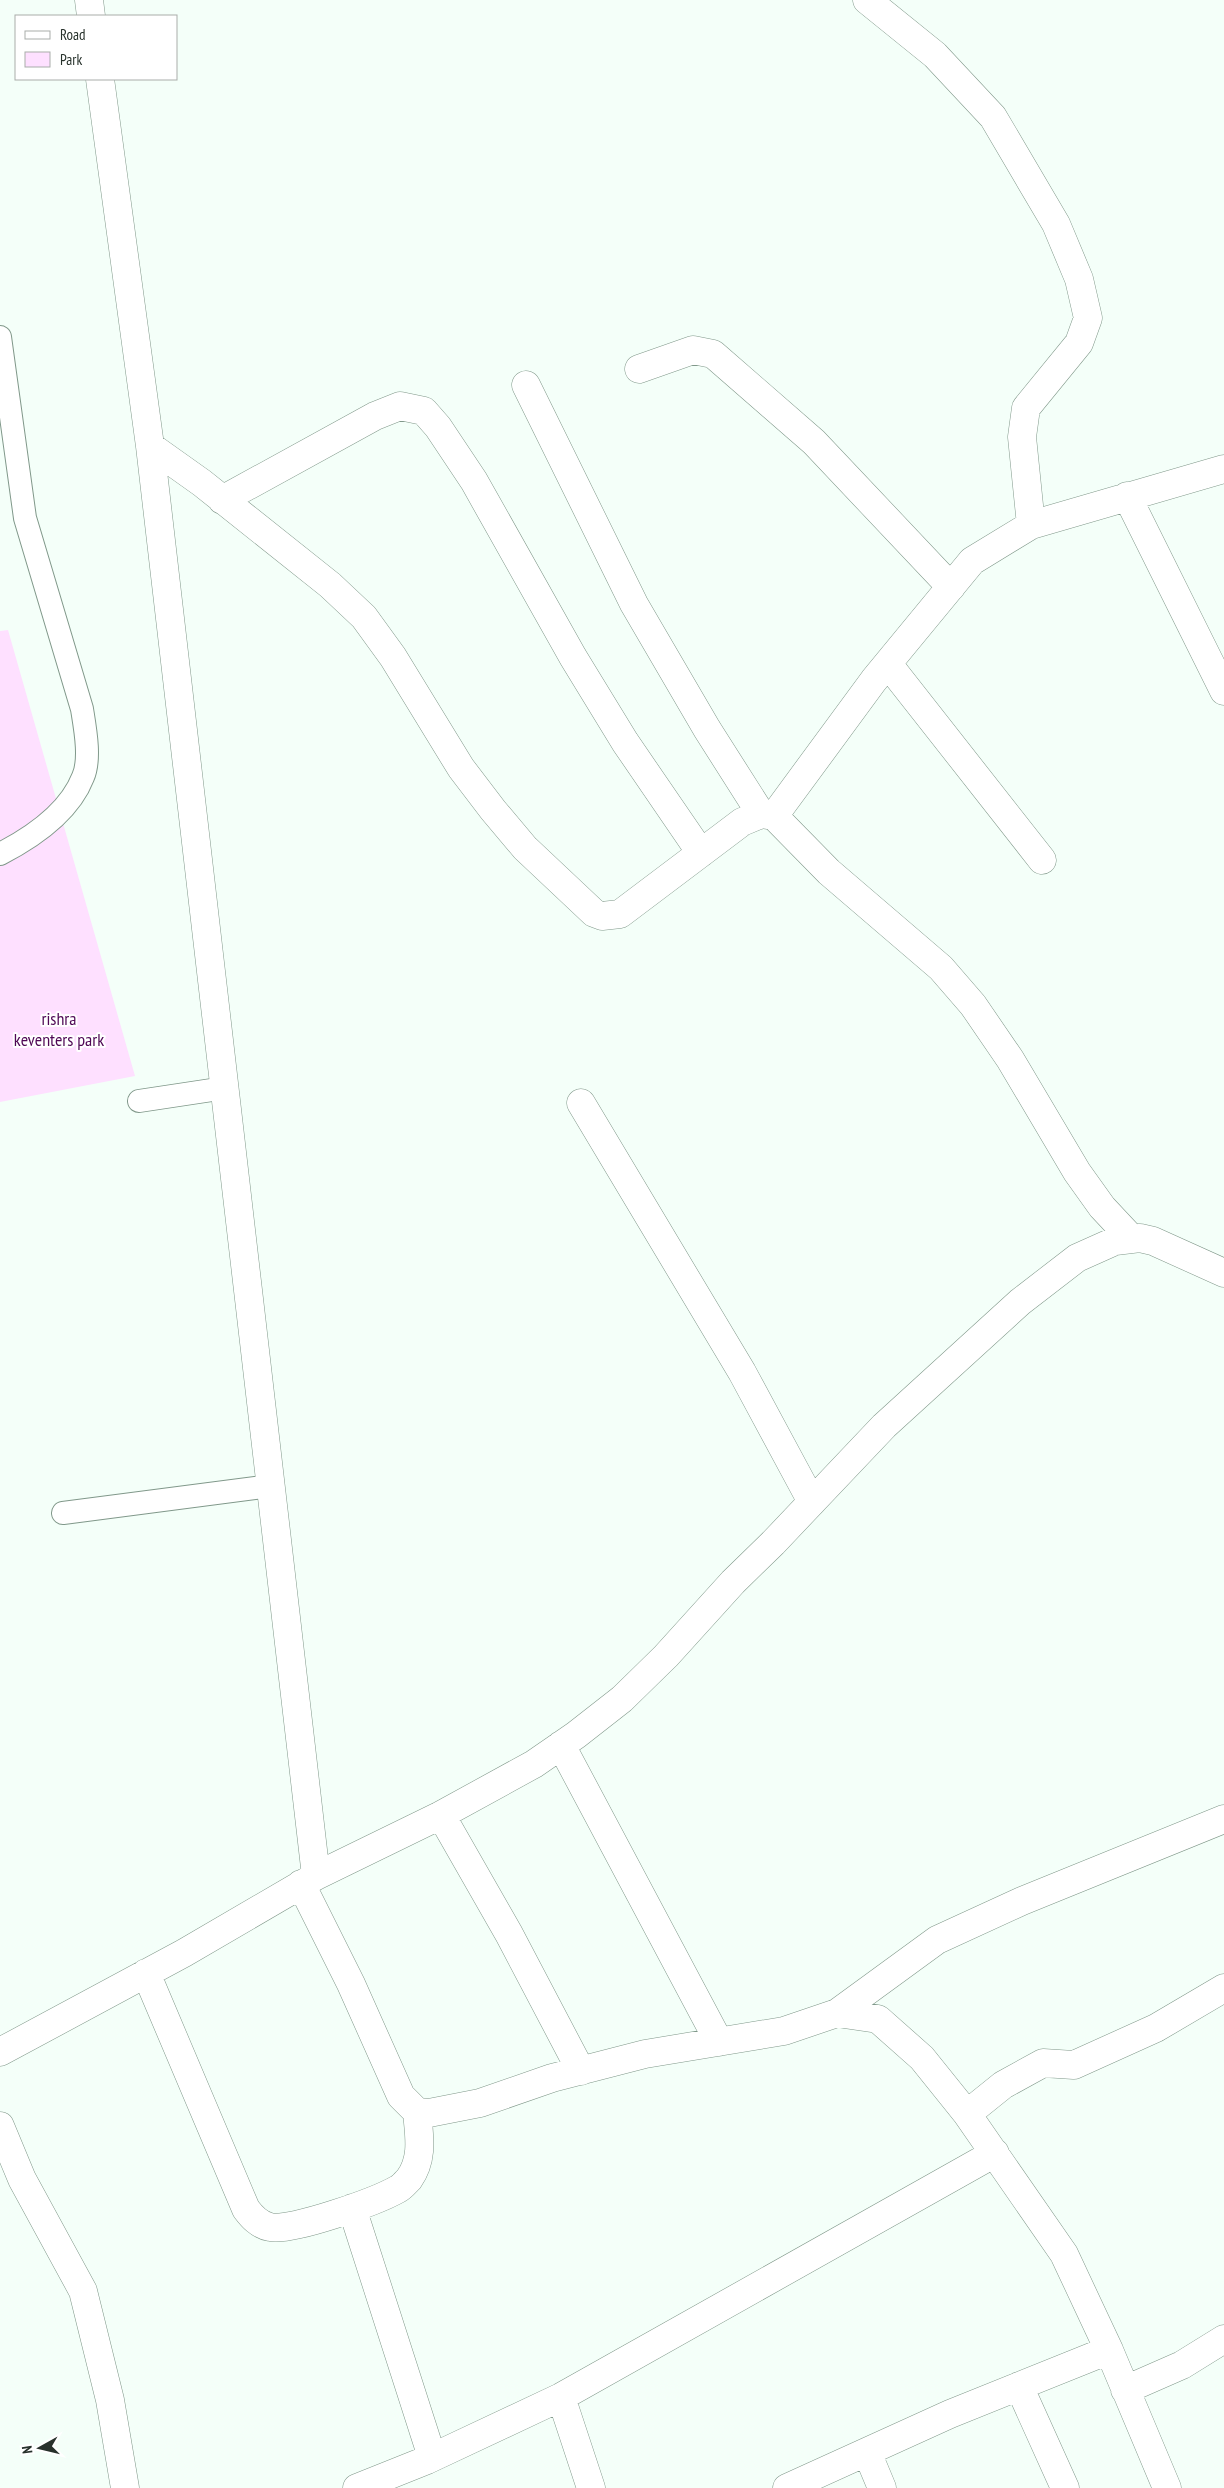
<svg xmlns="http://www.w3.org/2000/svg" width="1224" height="2488" font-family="'PT Sans Narrow',sans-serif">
	<rect width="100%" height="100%" fill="#f4fff9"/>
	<path fill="#fee0ff" d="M8 630 135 1076 0 1102V631Z"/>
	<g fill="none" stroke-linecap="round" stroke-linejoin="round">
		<defs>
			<path id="lane" d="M0 337 25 518 82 709C85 728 91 759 83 777 69 813 33 837 0 854
				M139 1101 225 1088
				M63 1513 271 1486"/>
			<path id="street" d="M89 0 91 16
				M867 0 935 55 993 117 1056 224 1079 279 1088 318 1079 343 1026 408 1022 437 1031 525
				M100 79 150 446 316 1876
				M639 369 693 350 713 354 814 442 951 587
				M526 385 634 604 707 729 761 814
				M150 446 202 483 330 585 364 617 393 657 461 768 493 810 525 848 594 913 602 916 620 914 742 822 761 814 774 816 829 872 941 968 973 1005 1010 1059 1077 1172 1102 1207 1131 1238
				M1127 496 1224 691
				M222 500 375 416 400 406 424 411 438 427 474 481 573 657 625 742 701 853
				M888 664 1042 860
				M774 816 874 680 972 561 1031 525 1224 469
				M581 1103 742 1372 812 1502
				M561 1745 719 2042
				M441 1815 509 1934 581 2071
				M301 1884 351 1984 401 2096 417 2112 429 2113 480 2103 552 2078 645 2054 784 2031 837 2013 878 2019 922 2058 967 2114 1003 2085 1043 2063 1074 2065 1156 2028 1224 1988
				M146 1973 246 2209C252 2217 259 2225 270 2227 291 2232 377 2201 398 2189 402 2187 406 2182 409 2179 424 2158 419 2135 417 2112
				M837 2013 937 1940 1022 1901 1224 1819
				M0 2052 184 1953 316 1876 441 1815 534 1764 576 1735 622 1699 666 1656 733 1582 773 1543 884 1426 1020 1302 1077 1258 1115 1241 1140 1238 1153 1241 1224 1273
				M0 2126 22 2179 83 2291 110 2400 125 2488
				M352 2208 432 2457
				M1109 2350 1167 2488
				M1019 2386 1065 2488
				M1125 2390 1182 2365 1224 2339
				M561 2397 591 2488
				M867 2452 882 2488
				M357 2488 427 2460 561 2397 995 2153
				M787 2488 950 2414 1109 2350 1064 2254 967 2114"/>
		</defs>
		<use href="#lane" stroke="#80988a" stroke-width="24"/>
		<use href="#street" stroke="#80988a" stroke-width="29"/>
		<use href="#lane" stroke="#fff" stroke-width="22"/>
		<use href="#street" stroke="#fff" stroke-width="28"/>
	</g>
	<g text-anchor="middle" stroke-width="4" stroke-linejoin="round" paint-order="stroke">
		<g font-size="18" fill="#4f0855" stroke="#fff">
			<text x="59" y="1025">rishra<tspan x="59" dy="21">keventers park</tspan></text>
		</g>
	</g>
	<rect x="15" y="15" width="162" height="65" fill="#ffffff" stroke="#a9adaa"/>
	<rect x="25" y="31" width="25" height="8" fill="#ffffff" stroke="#a9adaa"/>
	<text x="60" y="40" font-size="15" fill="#27312b">Road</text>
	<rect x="25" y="52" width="25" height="15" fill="#fee0ff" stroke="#a9adaa"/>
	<text x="60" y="65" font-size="15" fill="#27312b">Park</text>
	<g transform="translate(40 2448) rotate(262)" stroke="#ffffff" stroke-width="4" paint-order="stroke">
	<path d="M0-4L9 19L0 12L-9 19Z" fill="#27312b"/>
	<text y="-8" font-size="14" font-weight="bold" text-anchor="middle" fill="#27312b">N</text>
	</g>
</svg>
